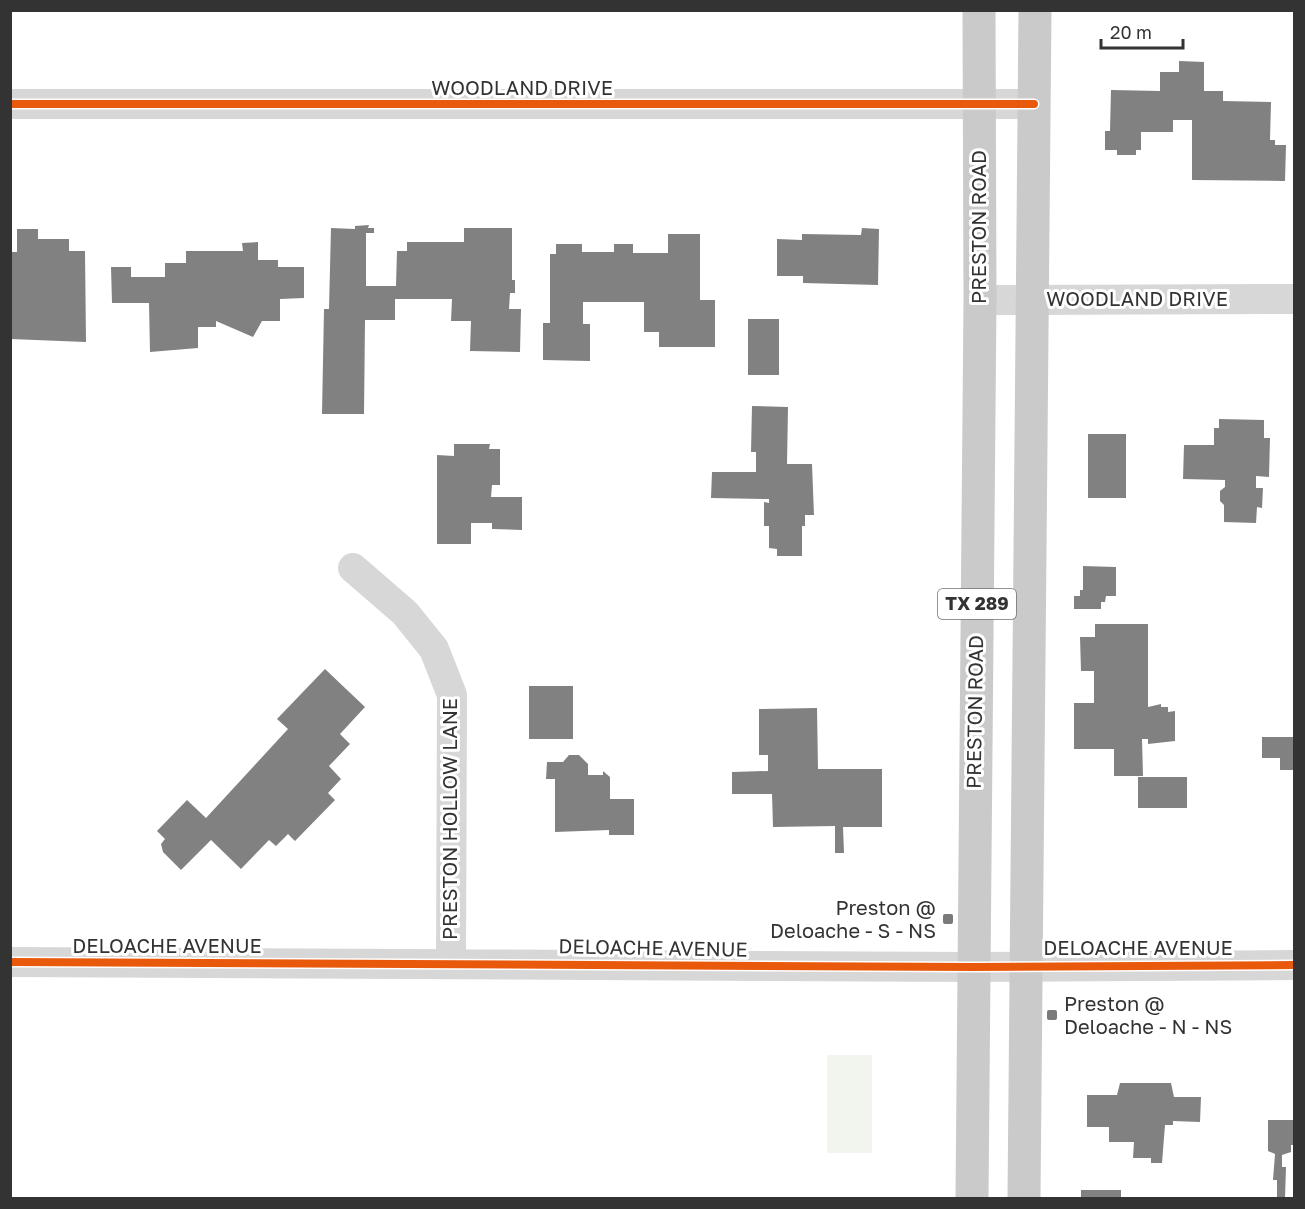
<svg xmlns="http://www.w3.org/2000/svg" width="1305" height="1209" font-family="'Golos Text',sans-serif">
	<rect width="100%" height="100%" fill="#fff"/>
	<path fill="#f2f5ed" d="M827 1055H872V1153H827Z"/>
	<path fill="#818181" d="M1179 61 1204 62V91H1223V101L1271 102 1270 140H1275V145H1286L1285 181 1192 180V120H1173V132H1141V150H1136V155H1117V150H1105V131H1110L1111 90 1160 91V72H1179Z
		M369 225 368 228H374V233H366V286H396L397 251H407V242H464V228H512V280H515V293H510L509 309H521L520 352 470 351 471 321H451L452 299H395V320H365L364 414H322L324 309H329L331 228 355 229V226Z
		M862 228 879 229 878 285 803 283V276H777V239L802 240V234L861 235Z
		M17 229H38V239H69V251H85L86 342 10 339V252H17Z
		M668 234H700V300H715V347H659V332H644V302H583V324H590V361L543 360V323H550V254H556V244H582V252H614V244H633V253H668Z
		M258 242V260H278V267H304V298L280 299V321H262L253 337 216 321V327H198V348L150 352 149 303H112L111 267H131V277H165V263H186V251H243L242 243Z
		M748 319H779V375H748Z
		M752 406 788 407 787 464H812L814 515H805V526H802V556H777V549L769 548V526H764V502L769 503V499L711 498 712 472H756V452H751Z
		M1219 419 1264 420V438H1270L1269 477 1256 476V488H1263L1262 508 1257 507 1256 523 1224 522V505L1220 501V491L1225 487V480L1183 479 1184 445H1214V428H1219Z
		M1088 434H1126V498H1088Z
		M454 444H490L489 449H500V485H492L491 497H522V530L492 529V523H471V544H437V455L454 456Z
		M1083 566 1116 567V596H1106L1105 602H1101V609H1074V596H1080V590H1083Z
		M1095 624H1148V707L1161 704V707H1168V712L1175 711V741L1148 744V739H1142L1143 776H1114V749H1074V703H1094V671H1081L1080 637H1095Z
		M325 669 365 707 340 734 350 744 329 766 341 779 328 793 335 800 295 841 288 834 276 846 269 840 241 869 211 840 181 870 163 852 161 844 165 839 157 831 187 800 206 818 288 729 277 719Z
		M529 686H573V739H529Z
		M817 708 818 769H882V827H843L844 853H835V826L773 827 772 794H732V772L768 771V755H759V709Z
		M1262 737H1294V770H1280V758H1262Z
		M569 755H579L588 764V775H603V771L610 777V799H634V835H609V830L555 832V779H546L547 762H563Z
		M1138 777H1187V808H1138Z
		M1120 1083H1171L1174 1097H1201L1200 1122 1173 1121V1125H1165L1162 1163H1151V1158H1133L1134 1142H1109V1127H1087V1095H1117Z
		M1268 1120H1294V1145H1291V1152L1282 1155V1167H1286L1285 1198H1277V1180H1273L1275 1154 1268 1151Z
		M1081 1190H1121V1198H1081Z"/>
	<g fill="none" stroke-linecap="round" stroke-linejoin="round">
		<path stroke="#d7d7d7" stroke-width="30" d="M10 104H1034
			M980 300 1294 299
			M353 568 405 613 434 649 452 695 451 963
			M10 962 973 967 1294 965"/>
		<path stroke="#cacaca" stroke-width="33" d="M972 1198 980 300 979 10
			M1024 1198 1035 10"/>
		<defs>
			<path id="cycleway" d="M10 104H1034
				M10 962 973 967 1294 965"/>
		</defs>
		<use href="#cycleway" stroke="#fff" stroke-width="11"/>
		<use href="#cycleway" stroke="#e8590c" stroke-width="8"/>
	</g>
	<g fill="#7a7a7a" stroke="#fff" stroke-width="2">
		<rect x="942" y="913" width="12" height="12" rx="3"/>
		<rect x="1046" y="1009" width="12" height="12" rx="3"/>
	</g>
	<g text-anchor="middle" stroke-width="6" stroke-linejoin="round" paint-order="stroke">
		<rect fill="#fff" stroke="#707070" stroke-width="1.5" x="938" y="589" width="78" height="30" rx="4.5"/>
		<g font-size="18" font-weight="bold" fill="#333">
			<text x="977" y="610">TX 289</text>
		</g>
		<g font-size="20" fill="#333" stroke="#fff">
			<text x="522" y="95">WOODLAND DRIVE</text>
			<text transform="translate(979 227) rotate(-90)" y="7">PRESTON ROAD</text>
			<text x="1137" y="306">WOODLAND DRIVE</text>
			<text transform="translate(975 712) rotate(-89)" y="7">PRESTON ROAD</text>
			<text transform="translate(450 819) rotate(-90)" y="7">PRESTON HOLLOW LANE</text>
			<text x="167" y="953">DELOACHE AVENUE</text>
			<text transform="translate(653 948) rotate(1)" y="7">DELOACHE AVENUE</text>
			<text x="1138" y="955">DELOACHE AVENUE</text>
		</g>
		<g font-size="20" fill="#333" stroke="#fff" text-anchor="end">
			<text x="936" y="915">Preston @<tspan x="936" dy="23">Deloache - S - NS</tspan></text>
			<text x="1064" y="1011" text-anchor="start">Preston @<tspan x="1064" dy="23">Deloache - N - NS</tspan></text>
		</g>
	</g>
	<rect width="1305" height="1209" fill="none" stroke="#333333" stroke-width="24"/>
	<path d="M1101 39v9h82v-9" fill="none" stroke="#333333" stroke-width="3"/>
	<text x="1110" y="39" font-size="18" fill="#333333" stroke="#ffffff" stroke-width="4.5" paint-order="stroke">20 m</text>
</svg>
